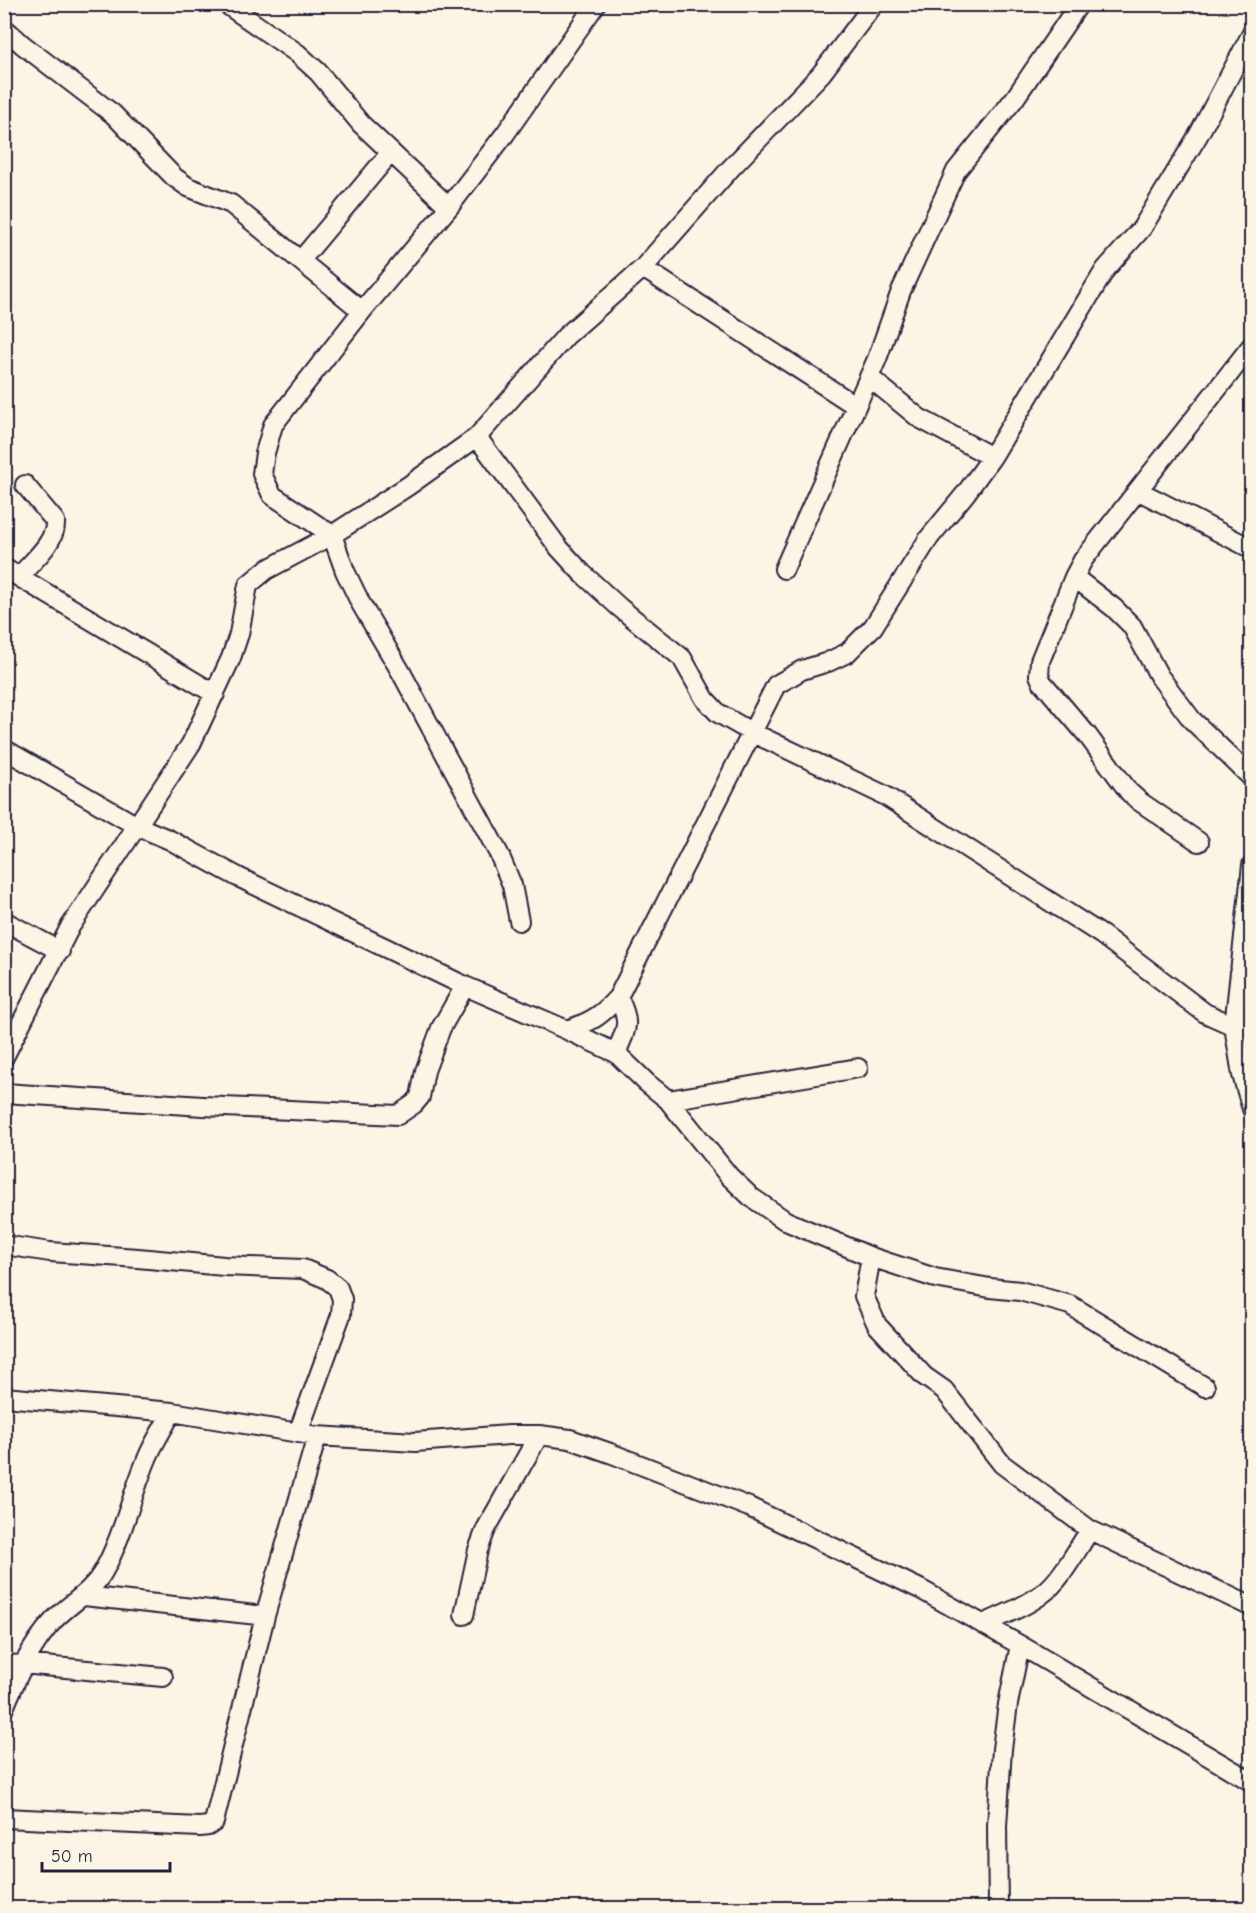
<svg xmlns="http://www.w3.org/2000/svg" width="1256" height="1913" font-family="'Comic Neue',sans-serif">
	<rect width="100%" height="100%" fill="#fcf5e5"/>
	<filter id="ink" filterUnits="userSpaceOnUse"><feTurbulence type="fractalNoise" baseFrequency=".0167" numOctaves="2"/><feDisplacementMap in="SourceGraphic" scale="12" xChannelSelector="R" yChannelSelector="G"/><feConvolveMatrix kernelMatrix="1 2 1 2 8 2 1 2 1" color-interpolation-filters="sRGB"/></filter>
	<g filter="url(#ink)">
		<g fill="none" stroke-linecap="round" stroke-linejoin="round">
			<defs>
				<path id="minor" d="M226 4 297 53 318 72 361 124 449 207
					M4 28 23 45 113 114 174 177 188 187 231 204 362 311
					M301 260 391 152
					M643 268 856 406
					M1252 345 1083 560 1074 577 1114 608 1132 626 1159 676 1192 720 1252 778
					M869 377 919 418 992 457
					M477 437 559 548 582 573 619 607 682 658 705 699 718 713 751 732 884 795 1102 935 1205 1013 1234 1026 1252 1027
					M1139 491 1252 549
					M4 568 215 694
					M784 569 877 359 901 291 956 171 1015 98 1079 4
					M19 577C31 562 57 542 55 521L25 485
					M1074 577 1040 661 1039 675 1042 682 1088 736 1129 792 1139 801 1199 842
					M4 749 137 826 170 840 238 877 465 986 567 1030 616 1053 647 1083 668 1100 729 1176 751 1197 786 1221 871 1257 935 1278 990 1288 1020 1291 1070 1305 1205 1387
					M1252 865 1234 1026 1242 1075 1252 1109
					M4 921 60 951
					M519 921 512 885 499 854 401 672 361 604 345 571 332 535 272 495 262 474 265 453 273 425 362 311 449 207 505 134 596 4
					M567 1030C591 1022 601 1016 618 997L776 685 802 670 828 662 847 653 873 627 929 538 966 493 992 457 1105 270 1142 228 1199 134 1252 33
					M616 1053C627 1028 631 1023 618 997
					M4 1057 70 927 191 744 231 658 239 634 248 585 266 570 332 535 408 486 477 437 566 336 643 268 730 169 821 74 874 4
					M4 1093 203 1106 398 1115 414 1104 420 1097 425 1071 441 1028 465 986
					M668 1100 858 1068
					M4 1245 50 1252 138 1258 224 1266 303 1269 327 1279 338 1288 342 1299 341 1315 298 1433
					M871 1257 864 1296 877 1325 924 1376 944 1390 1002 1464 1090 1530 1252 1607
					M4 1397 172 1412 317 1436 415 1442 509 1435H539L570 1439 610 1453 749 1507 920 1589 1020 1645 1252 1782
					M84 1596 265 1616
					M464 1615 478 1550 486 1529 539 1435
					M983 1624C1003 1615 1025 1607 1042 1594 1061 1581 1077 1549 1090 1530
					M4 1666 22 1664 163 1677
					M4 1708C17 1677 30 1646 54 1620 70 1603 91 1593 103 1572 124 1535 132 1491 150 1452 156 1439 165 1425 172 1412
					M4 1818 200 1827 208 1826 214 1822 265 1616 317 1436
					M998 1908 997 1826 1002 1749 1008 1704 1020 1645"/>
			</defs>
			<use href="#minor" stroke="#22223b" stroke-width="22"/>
			<use href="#minor" stroke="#fcf5e5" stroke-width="18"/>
		</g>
	</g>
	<rect width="1256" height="1913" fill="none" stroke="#fcf5e5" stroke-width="24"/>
	<rect x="12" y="12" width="1232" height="1889" fill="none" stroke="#22223b" stroke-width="2" filter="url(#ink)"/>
	<path d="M42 1862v9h128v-9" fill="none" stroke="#22223b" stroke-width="3"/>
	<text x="51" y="1862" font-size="18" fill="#22223b" stroke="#fcf5e5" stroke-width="4.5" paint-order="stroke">50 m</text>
</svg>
